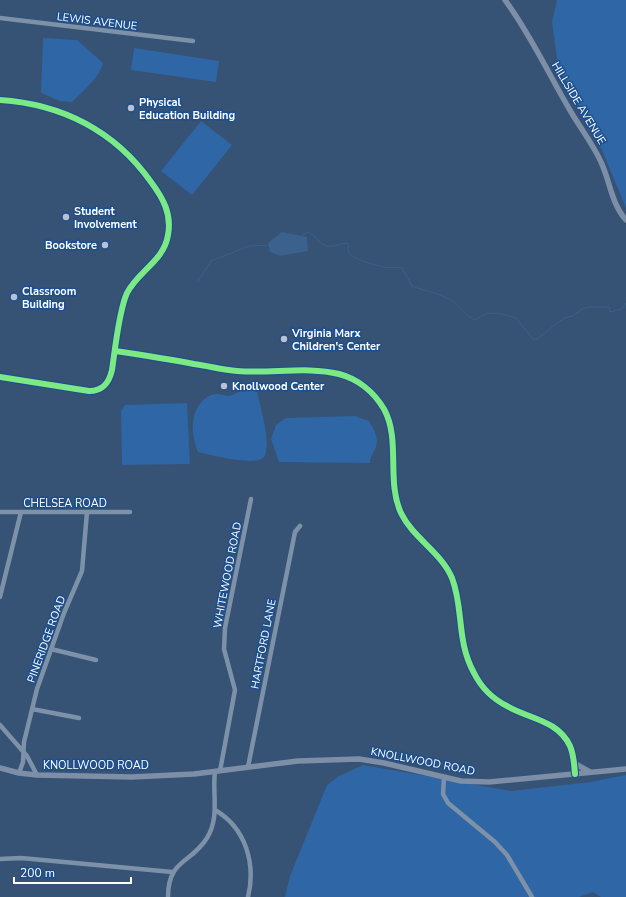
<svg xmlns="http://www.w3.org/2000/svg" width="626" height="897" font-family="'Nunito Sans',sans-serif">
	<rect width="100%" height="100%" fill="#365274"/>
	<path fill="#2f66a5" d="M557 0H626V208L601 148 558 66 552 22Z
		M43 38 77 40 103 63C101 76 81 93 72 102L60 101 41 93Z
		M134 48 219 61 216 82 131 70Z
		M201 121 232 145 192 195 161 171Z
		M246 388 257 392C260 406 272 444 264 457 257 467 210 455 198 452 190 434 189 405 211 395 218 392 223 396 229 396 234 395 241 390 246 388Z
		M187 403 190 464 122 465 121 411 125 405Z
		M355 416 369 421C374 429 379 438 376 447 374 453 370 456 370 463L279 462 271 439 276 425 286 418Z
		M363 765 511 791 590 782 626 775V897H601L593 892 579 897H285L290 876 327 785 339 776Z"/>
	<path fill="#3b618d" d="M282 232 307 237 308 251 280 256 270 252 268 243Z"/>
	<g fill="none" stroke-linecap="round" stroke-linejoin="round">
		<path stroke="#3b618d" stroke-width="1" d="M301 236 308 232C316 235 320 246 329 246 336 247 342 242 348 244 349 246 348 248 348 250 349 259 376 265 384 267 390 269 395 266 402 268L412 286C424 291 439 293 451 300 461 306 463 315 475 320L487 313 502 314 516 318 533 339H537L564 318 573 316 582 309 589 307H609L610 312 622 309 626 303
			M198 281 211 261 249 246 269 245"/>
		<path stroke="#7d92a8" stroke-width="4.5" d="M0 18 193 41
			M0 100C62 104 115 131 151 182 163 198 172 214 168 235 164 261 138 271 127 293 119 310 115 350 112 370 109 383 103 391 89 391L0 377
			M115 351C142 355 168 359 194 364 209 366 223 370 237 371 270 374 308 366 339 374 358 379 374 392 384 409 401 440 386 481 401 513 413 538 441 552 452 578 464 609 456 640 474 673 481 687 493 699 507 706 529 719 558 720 570 746 574 755 574 764 575 774
			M0 512H130
			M0 597 21 512
			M51 649 96 660
			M32 709 79 718
			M0 725 27 756 37 775
			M248 767 295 532 300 526
			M220 771 235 690 224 649 225 628 251 499
			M19 773 23 762 24 742 37 689 64 613 82 571 87 512
			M444 778 443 794 448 803 495 842 507 855 532 897
			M215 810C246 828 256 864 248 897
			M0 859 21 858 172 872
			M168 897C168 859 191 864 207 838 220 817 212 794 215 771"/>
		<path stroke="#7d8ea7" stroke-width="5.5" d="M505 0C531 35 549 75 571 112 581 129 593 144 601 162 610 181 611 203 626 220
			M574 763 590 772
			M0 768 19 773 37 775 132 777 194 774 298 761 359 759 384 763 461 781 489 782 626 769"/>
		<defs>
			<path id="cycleway" d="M0 100C62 104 115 131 151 182 163 198 172 214 168 235 164 261 138 271 127 293 119 310 115 350 112 370 109 383 103 391 89 391L0 377
				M115 351C142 355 168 359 194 364 209 366 223 370 237 371 270 374 308 366 339 374 358 379 374 392 384 409 401 440 386 481 401 513 413 538 441 552 452 578 464 609 456 640 474 673 481 687 493 699 507 706 529 719 558 720 570 746 574 755 574 764 575 774"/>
		</defs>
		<use href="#cycleway" stroke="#1b4f8f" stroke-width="8"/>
		<use href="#cycleway" stroke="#7ce984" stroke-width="6"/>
	</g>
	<g fill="#b9c2ce" stroke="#1b4f8f" stroke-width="1.5">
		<circle cx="131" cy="108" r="4"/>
		<circle cx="66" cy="217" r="4"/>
		<circle cx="105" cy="245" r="4"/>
		<circle cx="14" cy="297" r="4"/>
		<circle cx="284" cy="339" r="4"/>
		<circle cx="224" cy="386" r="4"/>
	</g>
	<g text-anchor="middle" stroke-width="3" stroke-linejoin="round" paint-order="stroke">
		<g font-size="11" fill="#fff" stroke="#1b4f8f">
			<text transform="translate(97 21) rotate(7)" y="4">LEWIS AVENUE</text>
			<text transform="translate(579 103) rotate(59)" y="4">HILLSIDE AVENUE</text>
			<text x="65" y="507">CHELSEA ROAD</text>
			<text transform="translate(227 575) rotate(-79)" y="4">WHITEWOOD ROAD</text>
			<text transform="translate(46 639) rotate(-70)" y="4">PINERIDGE ROAD</text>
			<text transform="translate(263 644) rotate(-79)" y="4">HARTFORD LANE</text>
			<text transform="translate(423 761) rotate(11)" y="4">KNOLLWOOD ROAD</text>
			<text x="96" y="769">KNOLLWOOD ROAD</text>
		</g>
		<g font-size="11" font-weight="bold" fill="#fff" stroke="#1b4f8f" text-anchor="start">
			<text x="139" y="106">Physical<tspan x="139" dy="13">Education Building</tspan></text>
			<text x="74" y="215">Student<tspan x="74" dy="13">Involvement</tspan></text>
			<text x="97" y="249" text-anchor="end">Bookstore</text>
			<text x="22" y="295">Classroom<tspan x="22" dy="13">Building</tspan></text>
			<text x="292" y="337">Virginia Marx<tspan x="292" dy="13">Children's Center</tspan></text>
			<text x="232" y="390">Knollwood Center</text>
		</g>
	</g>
	<path d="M14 877v6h117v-6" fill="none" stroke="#ffffff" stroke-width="2"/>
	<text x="20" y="877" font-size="12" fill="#ffffff" stroke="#1b4f8f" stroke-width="3" paint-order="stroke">200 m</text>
</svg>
